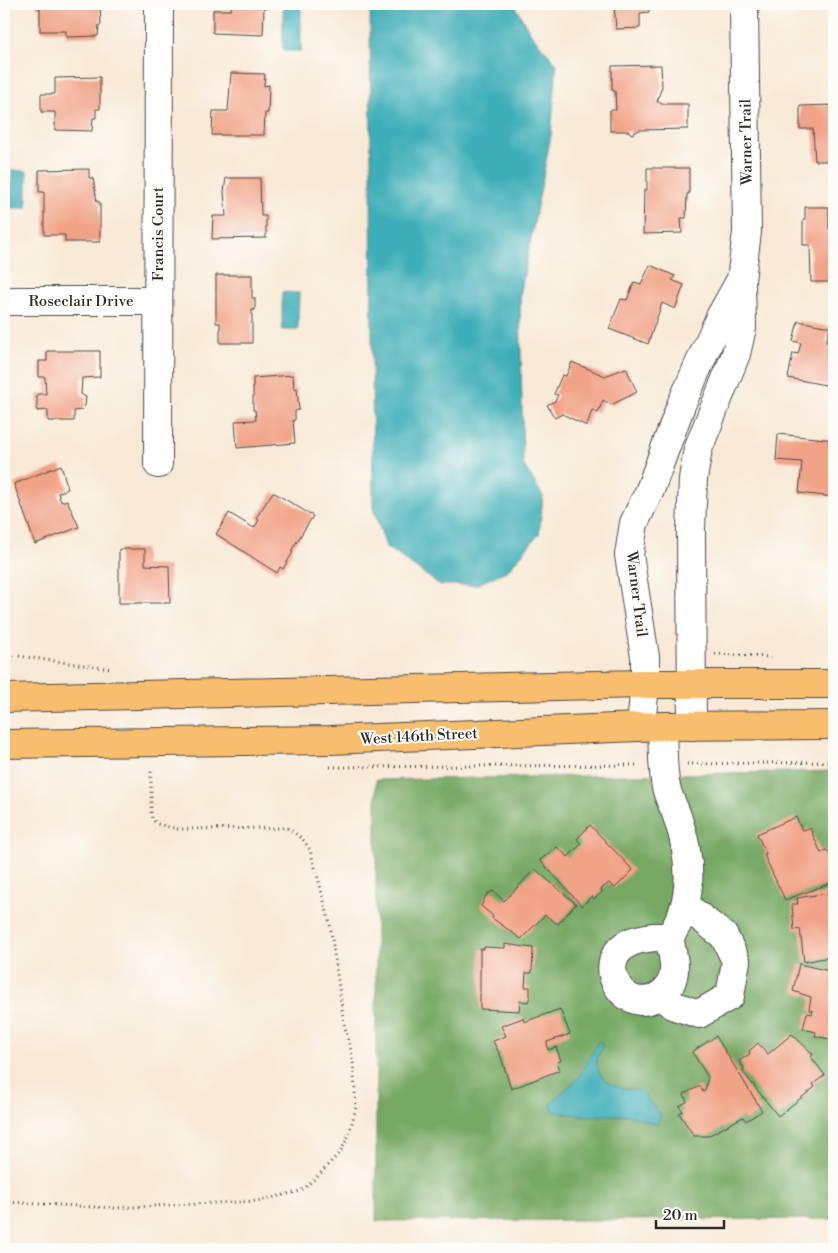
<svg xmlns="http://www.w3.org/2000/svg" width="838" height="1253" font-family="'Libre Bodoni',serif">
	<rect width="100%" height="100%" fill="#fdfcf7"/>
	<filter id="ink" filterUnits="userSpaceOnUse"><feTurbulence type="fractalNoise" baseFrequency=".02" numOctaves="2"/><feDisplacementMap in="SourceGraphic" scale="10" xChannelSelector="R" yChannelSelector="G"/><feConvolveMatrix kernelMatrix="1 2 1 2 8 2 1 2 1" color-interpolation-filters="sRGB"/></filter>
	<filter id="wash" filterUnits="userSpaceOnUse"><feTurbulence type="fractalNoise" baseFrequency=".0096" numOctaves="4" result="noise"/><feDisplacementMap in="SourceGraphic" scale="20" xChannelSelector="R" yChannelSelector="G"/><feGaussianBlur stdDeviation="1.12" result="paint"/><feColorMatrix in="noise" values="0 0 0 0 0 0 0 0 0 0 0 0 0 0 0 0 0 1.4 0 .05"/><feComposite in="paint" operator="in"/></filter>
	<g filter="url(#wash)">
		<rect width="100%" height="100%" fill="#f8e9d6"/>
		<path fill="#76a863" stroke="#506a47" d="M834 771V1219L376 1221V780Z"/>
		<path fill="#3daeb7" stroke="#346c71" d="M370 4H514L531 34 557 64 551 135 520 296 523 464 543 496 539 534 508 570 476 585H440L386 547 373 508Z
			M283 7H301V51H283Z
			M12 170 27 171V208H11Z
			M282 292 299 293 298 330H282Z
			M599 1040 603 1045 596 1061C599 1086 618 1088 639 1090L661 1115 657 1124 628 1115 587 1116 554 1112 551 1105 553 1101 579 1077Z"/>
		<g id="blocks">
			<path fill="#f1a387" d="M37 4H100L101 25H99L98 36 66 37V31H40V8H37Z
				M231 4H269V8H264L263 35 213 33V10H231Z
				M614 4H649V12L640 13V28L616 29Z
				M661 65 662 86 657 102H661V104H688V129L639 130 632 134 628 131H610V110H616L615 91 612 90V66Z
				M231 73 265 74 264 86 269 85 268 113H265L264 135H212L213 111H228Z
				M100 77V109H96V118H93L92 131 55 130V112H41V94H55V78Z
				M834 105V161H815L813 129H800V106Z
				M647 168H689V194H687L686 218H681L682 233 643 234 644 190H647Z
				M89 169V178H93L97 202H100V242H65V235H44V192H39V170Z
				M226 178H260L261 216H266V238L212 239 213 216H226L224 192Z
				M805 207H829V229H834V282H811L810 245H803V220H805Z
				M650 265 675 276 672 280 684 285 675 309 662 303 648 344 609 329 621 299 627 300 634 282 641 284Z
				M216 275H252V298H255V310H252V343H220V323H216Z
				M798 321 830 327 826 342 834 344V374L831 386 788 378 793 353 798 354 801 343 793 341Z
				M47 351H100V377L82 378 81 394 86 397 85 406 81 410 74 411V421H48V410L37 411V394H46L45 377H39V361H47Z
				M572 362 605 376 626 368 637 392 611 405 603 400 598 413 592 410 587 426 562 414 555 418 547 405 555 401 558 395 554 394 562 375 566 376Z
				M293 375 294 389 297 388 299 410 295 411V420H293L295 443 237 448 235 421 256 420 255 410H253V378Z
				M778 434 834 440V497L799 493 802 462 776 460Z
				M61 465 68 489 58 493 61 502 67 500 79 527 35 544 14 484Z
				M273 492 313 516 291 551 293 552 283 569 280 567 277 573 216 534 229 513 254 528 259 520 256 518Z
				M119 549H145V565L169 566 170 603H119Z
				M796 817 802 830 810 828 821 853 826 850 831 853 834 859V882L785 900 764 855 766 854 757 834Z
				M590 825 633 870 615 888 609 883 601 889 602 892 594 899 592 896 582 906 540 860 557 847 568 857 581 844 577 839Z
				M535 869 576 904 558 924 545 915 521 939 492 918 493 916 481 906 487 894 493 891 504 901Z
				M834 892V956L804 962 800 929 794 930 792 904H798L797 898Z
				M505 944 533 948 532 973H526L525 987H530V997L528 1002 520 1001 519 1011 480 1009V949H484V947L505 948Z
				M799 964 834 972V1040L815 1036 816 1032 803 1029 807 1013 812 1014 813 1011 809 1010 811 997 793 991Z
				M560 1009 570 1034 547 1042 548 1050 556 1047 561 1061 557 1062 560 1070 511 1089 501 1057 493 1041 506 1036 501 1026 523 1018 524 1022Z
				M792 1034 813 1054 811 1057 825 1075 813 1084 815 1087 778 1116 742 1071 744 1068 739 1061 750 1054 749 1051 758 1043 768 1054Z
				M716 1036 762 1111 746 1121 743 1117 708 1136H694L679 1113 683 1111 679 1106 687 1102 684 1094 700 1086 703 1092 705 1091 708 1077 692 1052Z"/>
		</g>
	</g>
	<g filter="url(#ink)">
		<use href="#blocks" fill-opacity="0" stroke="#4a4845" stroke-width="1"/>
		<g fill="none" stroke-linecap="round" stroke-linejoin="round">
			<defs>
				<path id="minor" d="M4 301H158
					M158 464 159 4
					M641 726 645 684V657L629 555 634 523 650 490 681 405 720 317 740 281
					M662 726C663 746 662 767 666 787 668 797 674 807 677 816 691 856 696 902 669 937
					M692 726 691 530 693 479 698 449 736 354 742 328 741 280 747 232 744 4
					M654 937H669C671 948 675 960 674 971 673 981 669 989 661 994 626 1021 589 961 631 942 638 939 646 938 654 937Z
					M660 996 675 1006 699 1014 730 996 736 961 724 936 686 906"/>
				<path id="major" d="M4 698 645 684H834
					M4 744 330 740 662 726 834 725"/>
			</defs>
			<use href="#minor" stroke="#4a4845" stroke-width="30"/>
			<use href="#major" stroke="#4a4845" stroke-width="30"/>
			<path stroke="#4a4845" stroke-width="3" stroke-dasharray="1 4" stroke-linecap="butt" d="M4 654 112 669
				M715 654 771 657
				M687 764 834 762
				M330 767 639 765
				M4 1202 114 1208 257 1201 301 1191 316 1178 341 1151 349 1135 356 1107 353 1059 344 1023 330 924 318 878 310 850 302 838 287 828 178 829 157 824 152 819 151 811V768"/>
			<use href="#minor" stroke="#fff" stroke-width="28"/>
			<use href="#major" stroke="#f9be6d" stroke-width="28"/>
		</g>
	</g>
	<g text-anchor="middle" stroke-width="4" stroke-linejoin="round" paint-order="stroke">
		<g font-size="15" fill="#2b2b2b" stroke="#fdfcf7">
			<text transform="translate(746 142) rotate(-91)" y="5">Warner Trail</text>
			<text transform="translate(158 234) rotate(-90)" y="5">Francis Court</text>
			<text x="81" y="306">Roseclair Drive</text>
			<text transform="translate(637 594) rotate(83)" y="5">Warner Trail</text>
			<text transform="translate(419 736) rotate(-3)" y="5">West 146th Street</text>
		</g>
	</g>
	<rect width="838" height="1253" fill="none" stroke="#fdfcf7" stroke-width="20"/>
	<path d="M656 1220v8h68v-8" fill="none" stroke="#2b2b2b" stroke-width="2.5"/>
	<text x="663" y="1220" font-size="15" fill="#2b2b2b" stroke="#fdfcf7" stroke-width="4" paint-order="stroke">20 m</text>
</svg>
